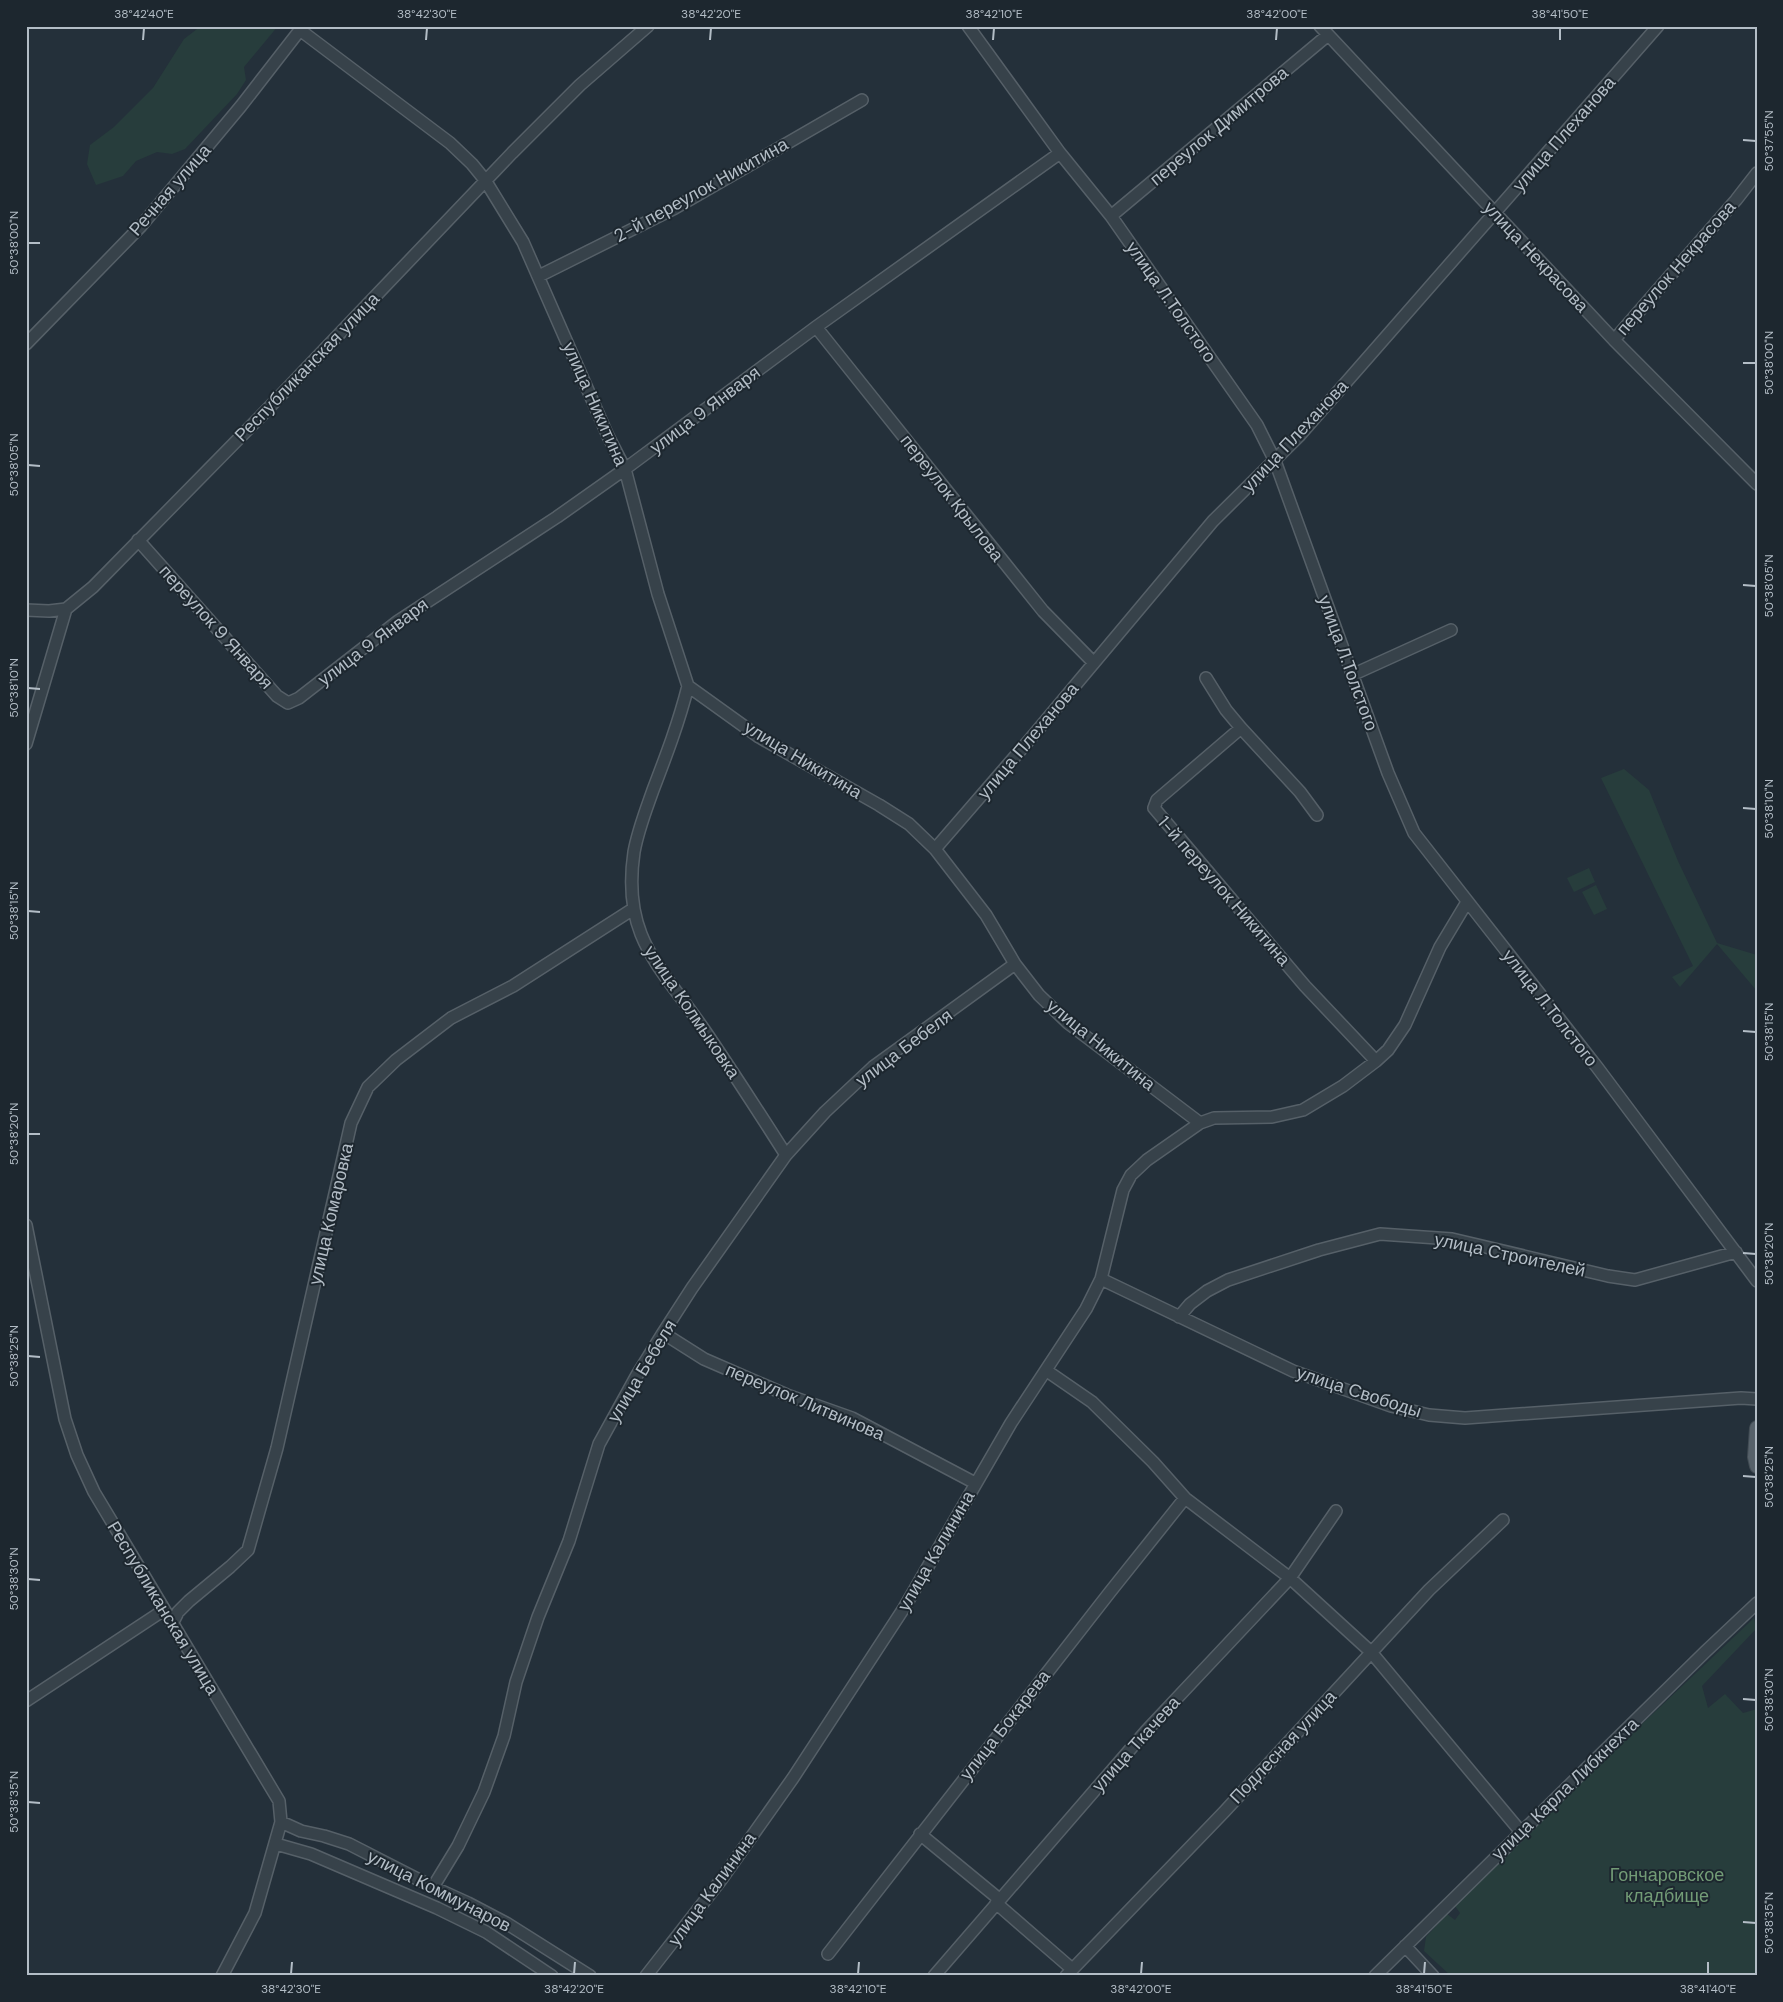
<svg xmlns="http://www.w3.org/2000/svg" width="1783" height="2002" font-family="'DM Sans',sans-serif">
	<rect width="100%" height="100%" fill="#24303a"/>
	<path fill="#273d3c" d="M201 26H278L244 67 246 80 237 94 185 149 172 154 157 152 136 161 123 176 96 185 87 164 90 145 114 127 153 88 184 39Z
		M1624 769 1649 790 1678 861 1717 943 1757 955V991L1717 944 1680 987 1672 977 1693 966 1601 778Z
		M1589 868 1595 882 1574 892 1567 878Z
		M1596 885 1607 909 1594 915 1582 892Z
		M1754 1618 1756 1629 1702 1686 1708 1708 1725 1694 1743 1713 1757 1709V1976H1451L1424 1951 1426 1937 1447 1914 1455 1920 1460 1913 1455 1906 1544 1817Z"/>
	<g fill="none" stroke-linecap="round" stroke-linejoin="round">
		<defs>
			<path id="minor" d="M968 26 1060 153 1111 216 1257 425 1275 461 1388 773 1414 833 1597 1067 1757 1281
				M1320 26 1614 340 1757 484
				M300 30 450 143 472 164 485 180 523 242 608 436 625 469 658 594 688 686 759 737 879 805 909 824 935 849 986 915 1015 964 1039 995 1068 1023 1200 1123 1214 1118 1272 1117 1303 1110 1343 1086 1376 1061 1388 1050 1405 1025 1440 947 1467 902
				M1111 216 1328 35
				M539 276 675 208 862 100
				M816 327 1043 611 1094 663
				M1614 340 1736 200 1757 173
				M26 344 141 226 241 106 300 30 301 26
				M138 540 277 696 288 703 299 698 398 621 557 517 625 469 816 327 1060 153
				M26 610 49 611 66 609
				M1352 675 1451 630
				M1206 678 1226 710 1241 728
				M688 686C679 722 666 756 653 790 646 810 638 830 634 852 621 940 663 968 707 1034 734 1074 760 1114 786 1155
				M26 744 66 609 93 587 261 416 512 153 580 85 648 26
				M1317 815 1300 792 1241 728 1157 800 1154 808 1305 986 1376 1061
				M935 849 1031 738 1213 521 1300 435 1658 26
				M26 1225 65 1419 77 1455 94 1492 279 1801 281 1822 255 1913 222 1976
				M1101 1279 1293 1371 1391 1406 1429 1415 1465 1418 1741 1398 1757 1399
				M1179 1317 1190 1304 1207 1291 1228 1280 1319 1250 1380 1234 1452 1239 1608 1276 1635 1280 1736 1252
				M663 1333 704 1359 787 1395 852 1418 975 1483
				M1047 1371 1092 1402 1153 1462 1185 1498 1290 1578 1371 1652 1521 1832
				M172 1624 178 1612 189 1601 230 1567 248 1550 277 1448 351 1123 368 1087 396 1060 451 1018 513 986 633 909
				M26 1701 164 1610
				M281 1822 301 1831 324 1836 349 1844 433 1887 468 1903 506 1923 590 1976
				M920 1834 999 1899
				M276 1844 311 1854 437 1908 486 1932 552 1976
				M433 1887 458 1846 484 1792 504 1736 516 1682 538 1617 569 1541 599 1444 637 1375 663 1333 692 1288 786 1155 825 1112 873 1067 1015 964
				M996 1903 1072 1969
				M1405 1946 1433 1976
				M828 1954 1110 1592 1185 1498
				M646 1976 721 1880 793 1778 904 1608 1011 1423 1086 1309 1101 1279 1123 1190 1131 1175 1147 1160 1200 1123
				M934 1976 1146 1731 1290 1578 1336 1511
				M1066 1976 1224 1812 1429 1590 1503 1520
				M1375 1976 1705 1652 1757 1603"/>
			<path id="major" d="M1757 1428 1755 1457 1757 1466"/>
		</defs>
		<use href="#minor" stroke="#566068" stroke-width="14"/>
		<use href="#major" stroke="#414b53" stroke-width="16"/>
		<use href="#minor" stroke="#37424a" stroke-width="11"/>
		<use href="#major" stroke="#56616a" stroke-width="14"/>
	</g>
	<path fill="none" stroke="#b3bdc6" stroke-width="2" d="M143 40 144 28M426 40 427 28M710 40 711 28M993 40 994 28M1276 40 1277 28M1560 40V28M1743 140 1756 141M28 243H40M1743 363H1756M28 465 40 466M1743 585 1756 586M28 688 40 689M1743 808 1756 809M28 911 40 912M1743 1031 1756 1032M28 1134H40M1743 1253 1756 1254M28 1356 40 1357M1743 1476 1756 1477M28 1579 40 1580M1743 1699 1756 1700M28 1802 40 1803M1743 1922 1756 1923M291 1974 292 1962M574 1974 575 1962M858 1974 859 1962M1141 1974 1142 1962M1424 1974 1425 1962M1708 1974V1962"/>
	<g text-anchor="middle" stroke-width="4" stroke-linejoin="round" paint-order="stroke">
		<g font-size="18" fill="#b3bdc6" stroke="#1d272f">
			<text transform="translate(1219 126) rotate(-40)" y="6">переулок Димитрова</text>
			<text transform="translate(1564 134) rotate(-49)" y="6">улица Плеханова</text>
			<text transform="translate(170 190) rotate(-49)" y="6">Речная улица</text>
			<text transform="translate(701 190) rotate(-29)" y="6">2-й переулок Никитина</text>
			<text transform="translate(1536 257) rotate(47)" y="6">улица Некрасова</text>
			<text transform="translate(1676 268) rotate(-49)" y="6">переулок Некрасова</text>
			<text transform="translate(1171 302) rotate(55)" y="6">улица Л.Толстого</text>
			<text transform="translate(307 367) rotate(-46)" y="6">Республиканская улица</text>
			<text transform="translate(595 404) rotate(66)" y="6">улица Никитина</text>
			<text transform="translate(705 410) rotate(-37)" y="6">улица 9 Января</text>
			<text transform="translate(1295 436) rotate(-47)" y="6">улица Плеханова</text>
			<text transform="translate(952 498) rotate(52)" y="6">переулок Крылова</text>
			<text transform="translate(216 627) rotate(48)" y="6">переулок 9 Января</text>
			<text transform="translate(373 642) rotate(-37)" y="6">улица 9 Января</text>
			<text transform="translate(1348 663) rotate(70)" y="6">улица Л.Толстого</text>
			<text transform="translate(1028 741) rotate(-50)" y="6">улица Плеханова</text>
			<text transform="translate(803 760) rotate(31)" y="6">улица Никитина</text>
			<text transform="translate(1224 891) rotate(49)" y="6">1-й переулок Никитина</text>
			<text transform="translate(1550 1008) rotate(52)" y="6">улица Л.Толстого</text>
			<text transform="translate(692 1012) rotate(56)" y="6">улица Колмыковка</text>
			<text transform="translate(1101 1045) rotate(39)" y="6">улица Никитина</text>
			<text transform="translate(904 1048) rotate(-37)" y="6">улица Бебеля</text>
			<text transform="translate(331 1214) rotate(-77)" y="6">улица Комаровка</text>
			<text transform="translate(1510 1255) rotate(12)" y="6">улица Строителей</text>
			<text transform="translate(642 1371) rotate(-59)" y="6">улица Бебеля</text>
			<text transform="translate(1359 1392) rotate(18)" y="6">улица Свободы</text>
			<text transform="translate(805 1402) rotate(23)" y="6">переулок Литвинова</text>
			<text transform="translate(936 1551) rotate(-60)" y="6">улица Калинина</text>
			<text transform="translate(163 1608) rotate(59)" y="6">Республиканская улица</text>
			<text transform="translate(1005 1725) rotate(-52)" y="6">улица Бокарева</text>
			<text transform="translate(1136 1744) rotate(-48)" y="6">улица Ткачева</text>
			<text transform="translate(1283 1747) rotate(-47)" y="6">Подлесная улица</text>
			<text transform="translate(1565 1789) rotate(-44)" y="6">улица Карла Либкнехта</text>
			<text transform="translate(712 1889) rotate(-54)" y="6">улица Калинина</text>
			<text transform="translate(439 1891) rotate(27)" y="6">улица Коммунаров</text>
		</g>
		<g font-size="18" fill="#729b76" stroke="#1d272f">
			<text x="1667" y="1881">Гончаровское<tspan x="1667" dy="21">кладбище</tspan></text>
		</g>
	</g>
	<rect width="1783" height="2002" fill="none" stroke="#1d272f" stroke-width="55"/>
	<rect x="28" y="28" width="1728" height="1946" fill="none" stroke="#b3bdc6" stroke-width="2"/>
	<g font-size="12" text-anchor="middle" fill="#b3bdc6">
		<text x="144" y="18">38°42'40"E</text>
		<text x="427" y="18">38°42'30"E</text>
		<text x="711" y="18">38°42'20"E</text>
		<text x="994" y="18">38°42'10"E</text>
		<text x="1277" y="18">38°42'00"E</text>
		<text x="1560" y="18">38°41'50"E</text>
		<text transform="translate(1769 141) rotate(-90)" y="4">50°37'55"N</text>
		<text transform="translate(14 243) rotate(-90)" y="4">50°38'00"N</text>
		<text transform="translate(1769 363) rotate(-90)" y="4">50°38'00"N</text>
		<text transform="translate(14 465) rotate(-90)" y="4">50°38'05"N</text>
		<text transform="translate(1769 586) rotate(-90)" y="4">50°38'05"N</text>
		<text transform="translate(14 688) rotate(-90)" y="4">50°38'10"N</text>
		<text transform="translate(1769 809) rotate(-90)" y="4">50°38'10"N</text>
		<text transform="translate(14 911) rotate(-90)" y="4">50°38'15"N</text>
		<text transform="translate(1769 1032) rotate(-90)" y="4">50°38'15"N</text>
		<text transform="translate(14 1134) rotate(-90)" y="4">50°38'20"N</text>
		<text transform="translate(1769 1254) rotate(-90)" y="4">50°38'20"N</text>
		<text transform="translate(14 1356) rotate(-90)" y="4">50°38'25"N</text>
		<text transform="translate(1769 1477) rotate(-90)" y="4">50°38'25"N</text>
		<text transform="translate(14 1579) rotate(-90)" y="4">50°38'30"N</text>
		<text transform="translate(1769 1700) rotate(-90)" y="4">50°38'30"N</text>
		<text transform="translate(14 1802) rotate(-90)" y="4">50°38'35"N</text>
		<text transform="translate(1769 1923) rotate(-90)" y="4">50°38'35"N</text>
		<text x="291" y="1993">38°42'30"E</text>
		<text x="574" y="1993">38°42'20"E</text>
		<text x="858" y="1993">38°42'10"E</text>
		<text x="1141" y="1993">38°42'00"E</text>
		<text x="1424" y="1993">38°41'50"E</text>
		<text x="1708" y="1993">38°41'40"E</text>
	</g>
</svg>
